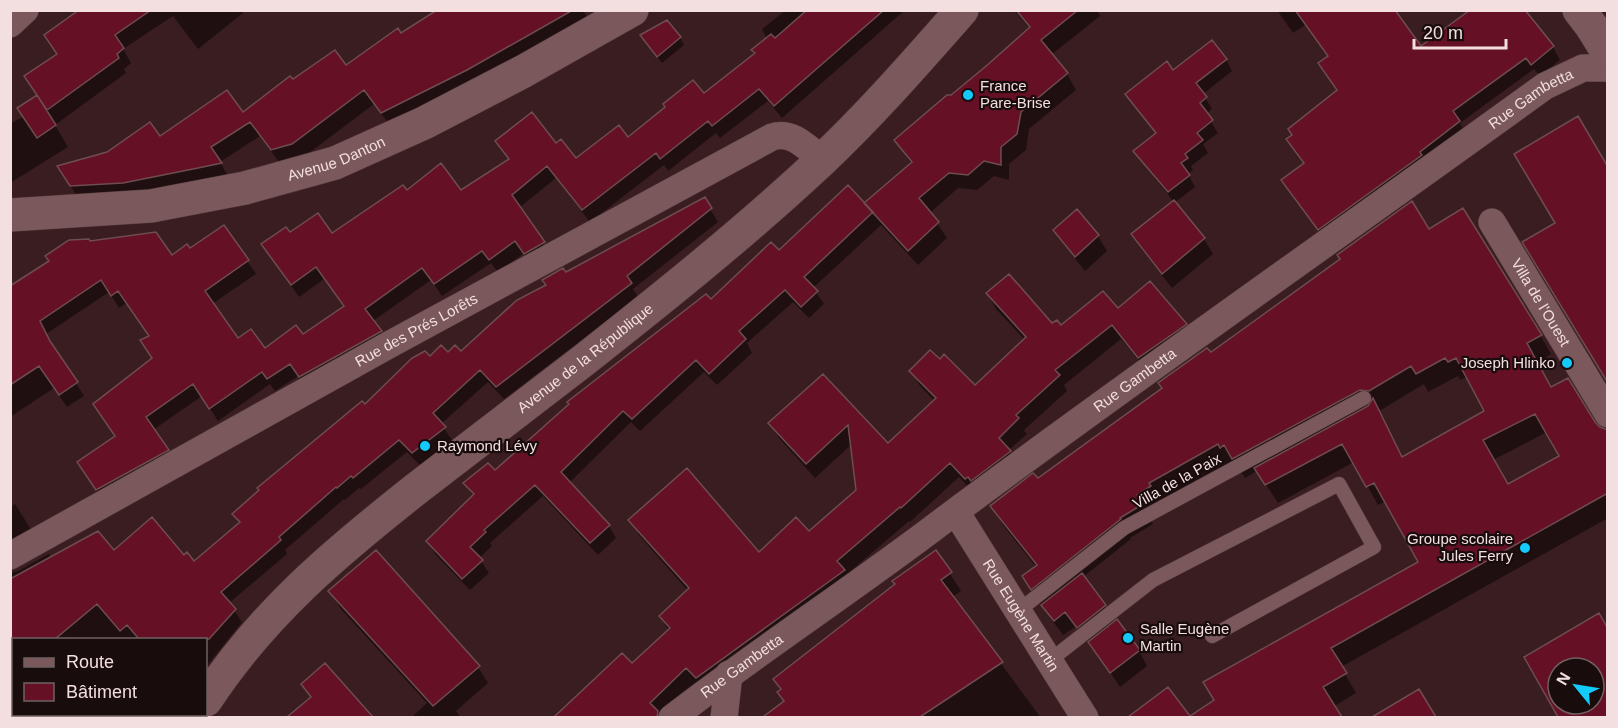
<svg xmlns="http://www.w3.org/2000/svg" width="1618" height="728" font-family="Helvetica,sans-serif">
	<rect width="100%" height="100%" fill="#3a1d21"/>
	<path fill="#0007" fill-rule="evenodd" d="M90 10H242L243 13 198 49 173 16 123 49 131 63 124 69 126 73 55 125 68 147 10 183V124L24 116 38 96 58 55Z
		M439 10H583L589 21 391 127 374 104 301 159 281 165 260 136 220 162 229 178 80 201 68 182 159 138 243 114 292 81 345 67Z
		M786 10H804L806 13 808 10H905L782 118 768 101 720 138 716 133 668 171 664 165 590 222 556 178 519 208 551 256 533 266 524 253 498 272 491 263 442 296 431 280 373 321 388 344 308 389 298 376 275 391 270 384 218 421 202 396 153 430 175 463 104 502 86 475 116 437 153 359 150 337 127 303 119 308 109 292 46 334 84 396 67 407 54 388 10 417V287L90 242 172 257 190 250 223 227 256 274 212 304 238 340 265 350 302 336 345 307 324 279 299 297 271 257 290 234 332 235 407 192H461L509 160 497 142 556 145 576 160 627 139 704 95 756 54 767 39 762 29Z
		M1014 10H1097L1100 16 1051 55 1067 74 1076 90 1029 129 1026 150 1009 164V180L994 176 977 190 958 188 930 213 947 238 918 265 881 225 813 288 824 304 809 318 793 302 747 343 752 353 717 385 704 372 640 431 631 422 569 483 609 526 616 538 598 555 543 496 490 543 492 546 479 558 489 573 470 590 435 554 428 541 474 497 465 483 495 472 711 302 779 253 869 210 912 165 896 141 952 97 1030 29Z
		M1277 10H1316L1319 16 1293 33Z
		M680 38 684 45 662 63 646 43Z
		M1553 47 1560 60 1540 76 1534 69 1460 123 1466 134 1326 242 1283 180 1305 164 1296 152 1421 48Z
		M1226 59 1232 71 1203 94 1212 109 1206 114 1218 133 1203 144 1208 153 1191 166 1193 170 1188 174 1195 187 1174 203 1204 239 1213 254 1172 288 1142 250 1133 235 1174 202 1142 162 1135 151 1157 134 1127 94 1173 72Z
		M704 199 718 222 633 289 638 297 504 399 488 382 441 424 452 440 420 465 407 452 361 489 359 488 345 500 344 499 285 550 287 554 229 603 242 622 206 667V640H14V642L10 638V573L18 571 49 554 51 558 114 552 184 557 194 563 240 524 234 514 365 406 430 358 461 353 566 274Z
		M1077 211 1098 236 1107 251 1085 271 1064 245 1055 230Z
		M1429 231 1540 335 1551 354 1537 363 1551 389 1594 424 1608 431V518L1341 667 1356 693 1333 707 1340 718H1191L1420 562 1386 501 1378 505 1354 462 1278 503 1257 471 1245 478 1236 463 1147 514 1153 524 1130 538 1131 539 1083 577 1105 606 1115 623 1139 651 1147 666 1120 687 1089 640 1087 642 1075 627 1063 635 1043 608 1024 576 1036 567 1003 525 992 506 1038 480 1211 354ZM1458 376 1460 380 1467 377 1486 412 1403 459 1378 409 1381 410 1424 384 1428 392ZM1547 432 1561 456 1507 486 1493 460Z
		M988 294 1052 326 1061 327 1118 310 1185 324 1194 339 1148 372 1121 339 1064 385 1067 391 1024 430 1027 434 1009 450 1018 466 974 493 959 477 910 522 909 521 846 575 852 586 705 692 696 682 658 718H557L622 655 632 665 669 631 660 617 688 591 639 535 630 521 759 554 809 533 858 490 852 444 815 478 779 438 770 423 823 376 888 446 935 401 920 386 911 371 975 387 1025 340 996 309Z
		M15 504 37 539 10 554V508Z
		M936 552 961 591 952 597 1041 718H780L775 710 785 702 775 679 897 585Z
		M330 591 478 667 488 683 456 711 461 718H411L427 703 340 608Z
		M1608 631V718H1560L1526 658ZM1558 668H1594V704H1558Z
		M325 665 371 718H289L311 699 303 685Z
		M1168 689 1189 718H1131Z
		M1418 691 1435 718H1375Z
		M59 714H174L172 718H61Z"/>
	<path fill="#661025" stroke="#6e4d50" stroke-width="1.5" fill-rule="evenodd" d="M79 10H151L115 35 124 48 117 54 119 58 47 110 24 76 57 54 44 35Z
		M437 10H573L467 70 381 113 364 90 292 144 281 147 271 150 250 122 211 147 222 163 198 168 123 183 70 186 57 166 107 152 150 122 160 136 227 90 243 112 290 76 293 79 335 50 346 65 398 28 401 33Z
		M807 10H884L774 106 759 89 712 126 708 121 660 159 656 153 582 210 547 166 512 195 545 242 524 254 515 241 489 260 482 251 434 284 422 268 365 309 382 331 299 377 290 364 267 379 262 372 209 409 193 384 146 417 169 450 96 490 77 462 115 436 93 404 152 358 140 340 149 336 118 291 111 296 101 280 40 321 50 341 78 382 59 395 39 366 10 385V286L49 261 45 256 69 240 89 239 90 241 156 232 172 255 187 244 190 248 224 225 249 260 205 291 238 338 251 329 265 348 296 325 303 334 344 306 316 267 291 285 261 244 286 227 290 232 318 213 332 233 403 185 407 190 441 163 461 190 509 159 495 141 532 112 556 143 561 139 576 158 619 125 628 137 665 107 663 104 693 80 704 93 755 53 751 50 771 34 775 38Z
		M1016 10H1078L1041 40 1068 73 1021 112 1017 134 1001 147V165L984 161 968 175 949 173 919 198 939 222 908 251 864 203 912 162 894 140 947 95H951L985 67 1030 27Z
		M1295 10H1395L1421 46 1470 10H1525L1554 46 1531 65 1526 58 1453 111 1460 121 1420 152 1422 155 1318 230 1281 180 1304 163 1286 139 1292 135 1288 129 1337 90 1318 63 1328 56Z
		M667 20 681 37 657 57 640 35Z
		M1212 40 1227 59 1196 83 1207 97 1200 103 1213 120 1197 133 1203 140 1185 154 1188 158 1181 163 1190 175 1168 192 1133 151 1156 133 1125 94 1167 61 1173 70Z
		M37 95 56 125 37 138 17 108Z
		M1578 116 1608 167V383L1522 242 1555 223 1514 154Z
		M848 185 873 212 804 277 818 291 801 307 785 290 739 331 746 339 709 374 696 360 632 419 623 411 561 472 610 525 590 543 535 485 484 530 486 532 470 547 483 560 462 579 426 541 474 494 463 483 488 463 495 470 569 404 567 402 706 294 711 299 771 242 779 250Z
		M705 197 712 208 627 276 632 283 496 387 480 370 433 413 446 427 412 453 399 440 353 478 351 476 337 488 336 487 279 537 281 540 221 592 236 609 209 639H139L127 625 120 631 97 604 55 639H10V579L98 531 114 550 152 517 184 555 187 552 194 561 240 522 232 514 259 490 257 488 362 401 365 404 412 358 425 351 430 356 441 345 448 352 455 345 461 351 517 300 546 285 542 280 563 268 566 272Z
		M1174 200 1205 238 1162 274 1131 234Z
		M1412 201 1429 229 1463 208 1542 335 1527 343 1551 387 1568 378 1595 422 1600 427 1608 430V493L1331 648 1347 673 1323 687 1342 717H1128L1168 687 1190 716 1214 700 1203 682 1418 562 1374 483 1366 487 1342 444 1265 485 1254 468 1368 406 1373 398 1402 457 1484 411 1456 358 1448 362 1445 358 1416 374 1411 366 1369 391 1360 390 1232 459 1224 445 1220 448 1218 444 1149 483 1151 486 1137 495 1143 504 1120 518 1121 519 1031 590 1022 576 1037 565 990 506 1033 473 1038 478 1162 388 1158 383 1207 348 1211 352 1246 327 1340 259 1337 255ZM1535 414 1559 456 1508 484 1483 440Z
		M1077 209 1099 235 1075 257 1053 230Z
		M1009 274 1052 323 1057 320 1061 325 1103 291 1118 308 1150 281 1187 324 1138 358 1112 325 1055 370 1060 375 1016 415 1019 418 999 438 1011 451 971 481 968 477 965 479 950 463 901 508 900 507 837 561 845 570 696 678 686 668 650 703 658 711 657 717H554L622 653 632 663 670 628 659 616 689 588 628 520 687 468 759 552 796 517 809 531 856 490 848 425 806 464 768 423 823 374 888 443 936 398 909 371 930 350 940 359 944 354 975 385 1026 337 986 293Z
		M376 550 480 666 433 706 328 591Z
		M936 550 952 572 941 580 1003 662 920 717H763L784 701 777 692 781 689 773 679 895 584 892 581Z
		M1082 573 1106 605 1077 628 1065 612 1054 621 1041 605Z
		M1599 613 1608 629V717H1558L1524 657ZM1558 668H1594V704H1558Z
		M1117 619 1140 650 1110 673 1088 642Z
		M325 663 373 717H287L311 697 301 684Z
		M1419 689 1436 717H1372Z"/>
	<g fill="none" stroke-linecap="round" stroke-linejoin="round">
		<defs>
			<path id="service" d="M1018 611 1124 528 1364 398
				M1049 661 1153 580 1339 484 1374 547 1212 636"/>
			<g id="minor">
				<path d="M10 24 25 10"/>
				<path id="s1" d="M1492 222 1608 414"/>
				<path id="s2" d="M956 512 1085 718"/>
				<path id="s3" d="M10 556 385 347 772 137C792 130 807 148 823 160"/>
				<path d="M10 688 14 691"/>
				<path d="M33 714 36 718"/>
				<path id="s4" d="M672 718C761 649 855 588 944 520 1142 372 1345 231 1545 86L1583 68H1608"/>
				<path d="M724 718 729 674"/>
			</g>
			<g id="tertiary">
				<path d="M1579 10 1592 27 1608 53"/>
				<path id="s5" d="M10 215 151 206 245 188 335 163 424 123 524 71 632 10"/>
			</g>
			<g id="secondary">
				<path id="s6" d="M206 700C263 613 335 553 416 489 472 446 528 403 584 360 665 296 745 232 821 161 871 114 916 62 962 10"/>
			</g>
		</defs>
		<use href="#service" stroke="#533a3d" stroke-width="15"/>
		<use href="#minor" stroke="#533a3d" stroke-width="28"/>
		<use href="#tertiary" stroke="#533a3d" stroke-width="34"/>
		<use href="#secondary" stroke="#533a3d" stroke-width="34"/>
		<use href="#service" stroke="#7a585b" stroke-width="14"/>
		<use href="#minor" stroke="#7a585b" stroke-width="27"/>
		<use href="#tertiary" stroke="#7a585b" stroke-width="33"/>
		<use href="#secondary" stroke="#7a585b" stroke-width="33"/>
	</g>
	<g fill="#13cafb" stroke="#190c0d" stroke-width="2">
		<circle cx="968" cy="95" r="6"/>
		<circle cx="1567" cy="363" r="6"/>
		<circle cx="425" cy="446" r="6"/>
		<circle cx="1525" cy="548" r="6"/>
		<circle cx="1128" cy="638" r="6"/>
	</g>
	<g text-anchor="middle" stroke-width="4.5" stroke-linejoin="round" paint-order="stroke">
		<g font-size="15" fill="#f3dee0" stroke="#190c0d" text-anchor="start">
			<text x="980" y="91">France<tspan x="980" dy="17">Pare-Brise</tspan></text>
			<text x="1555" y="368" text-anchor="end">Joseph Hlinko</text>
			<text x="437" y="451">Raymond Lévy</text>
			<text x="1513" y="544" text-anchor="end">Groupe scolaire<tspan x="1513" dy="17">Jules Ferry</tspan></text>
			<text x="1140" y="634">Salle Eugène<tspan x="1140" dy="17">Martin</tspan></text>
		</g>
		<g font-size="15" fill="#f3dee0" stroke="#190c0d">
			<text dy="5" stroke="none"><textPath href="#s4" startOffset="1059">Rue Gambetta</textPath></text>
			<text dy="5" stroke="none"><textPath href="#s5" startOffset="333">Avenue Danton</textPath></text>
			<text dy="5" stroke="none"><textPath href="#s1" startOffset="94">Villa de l'Ouest</textPath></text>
			<text dy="5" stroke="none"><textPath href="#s3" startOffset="465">Rue des Prés Lorêts</textPath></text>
			<text dy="5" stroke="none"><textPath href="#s6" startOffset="513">Avenue de la République</textPath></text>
			<text dy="5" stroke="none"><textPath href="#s4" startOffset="573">Rue Gambetta</textPath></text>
			<text transform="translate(1177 481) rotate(-29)" y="5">Villa de la Paix</text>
			<text dy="5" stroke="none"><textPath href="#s2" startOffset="122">Rue Eugène Martin</textPath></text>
			<text dy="5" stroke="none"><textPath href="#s4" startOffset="87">Rue Gambetta</textPath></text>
		</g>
	</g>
	<rect width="1618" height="728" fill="none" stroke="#f3dee0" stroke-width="24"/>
	<rect x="12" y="638" width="195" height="78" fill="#190c0d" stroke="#706061" stroke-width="1.5"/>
	<rect x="24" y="658" width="30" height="9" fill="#7a585b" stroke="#706061" stroke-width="1.5"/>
	<text x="66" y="668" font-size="18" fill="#f3dee0">Route</text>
	<rect x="24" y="683" width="30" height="18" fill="#661025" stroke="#706061" stroke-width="1.5"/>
	<text x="66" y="698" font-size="18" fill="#f3dee0">Bâtiment</text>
	<g transform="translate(1576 686) rotate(300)"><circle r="28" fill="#190c0d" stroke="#706061" stroke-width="1.5"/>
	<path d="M0-4.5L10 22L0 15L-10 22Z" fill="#13cafb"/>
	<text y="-9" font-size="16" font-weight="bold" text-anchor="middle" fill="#f3dee0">N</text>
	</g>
	<path d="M1414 39v9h92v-9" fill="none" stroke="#f3dee0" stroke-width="3"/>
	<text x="1423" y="39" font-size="18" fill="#f3dee0" stroke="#190c0d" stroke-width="4.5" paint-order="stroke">20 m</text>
</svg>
